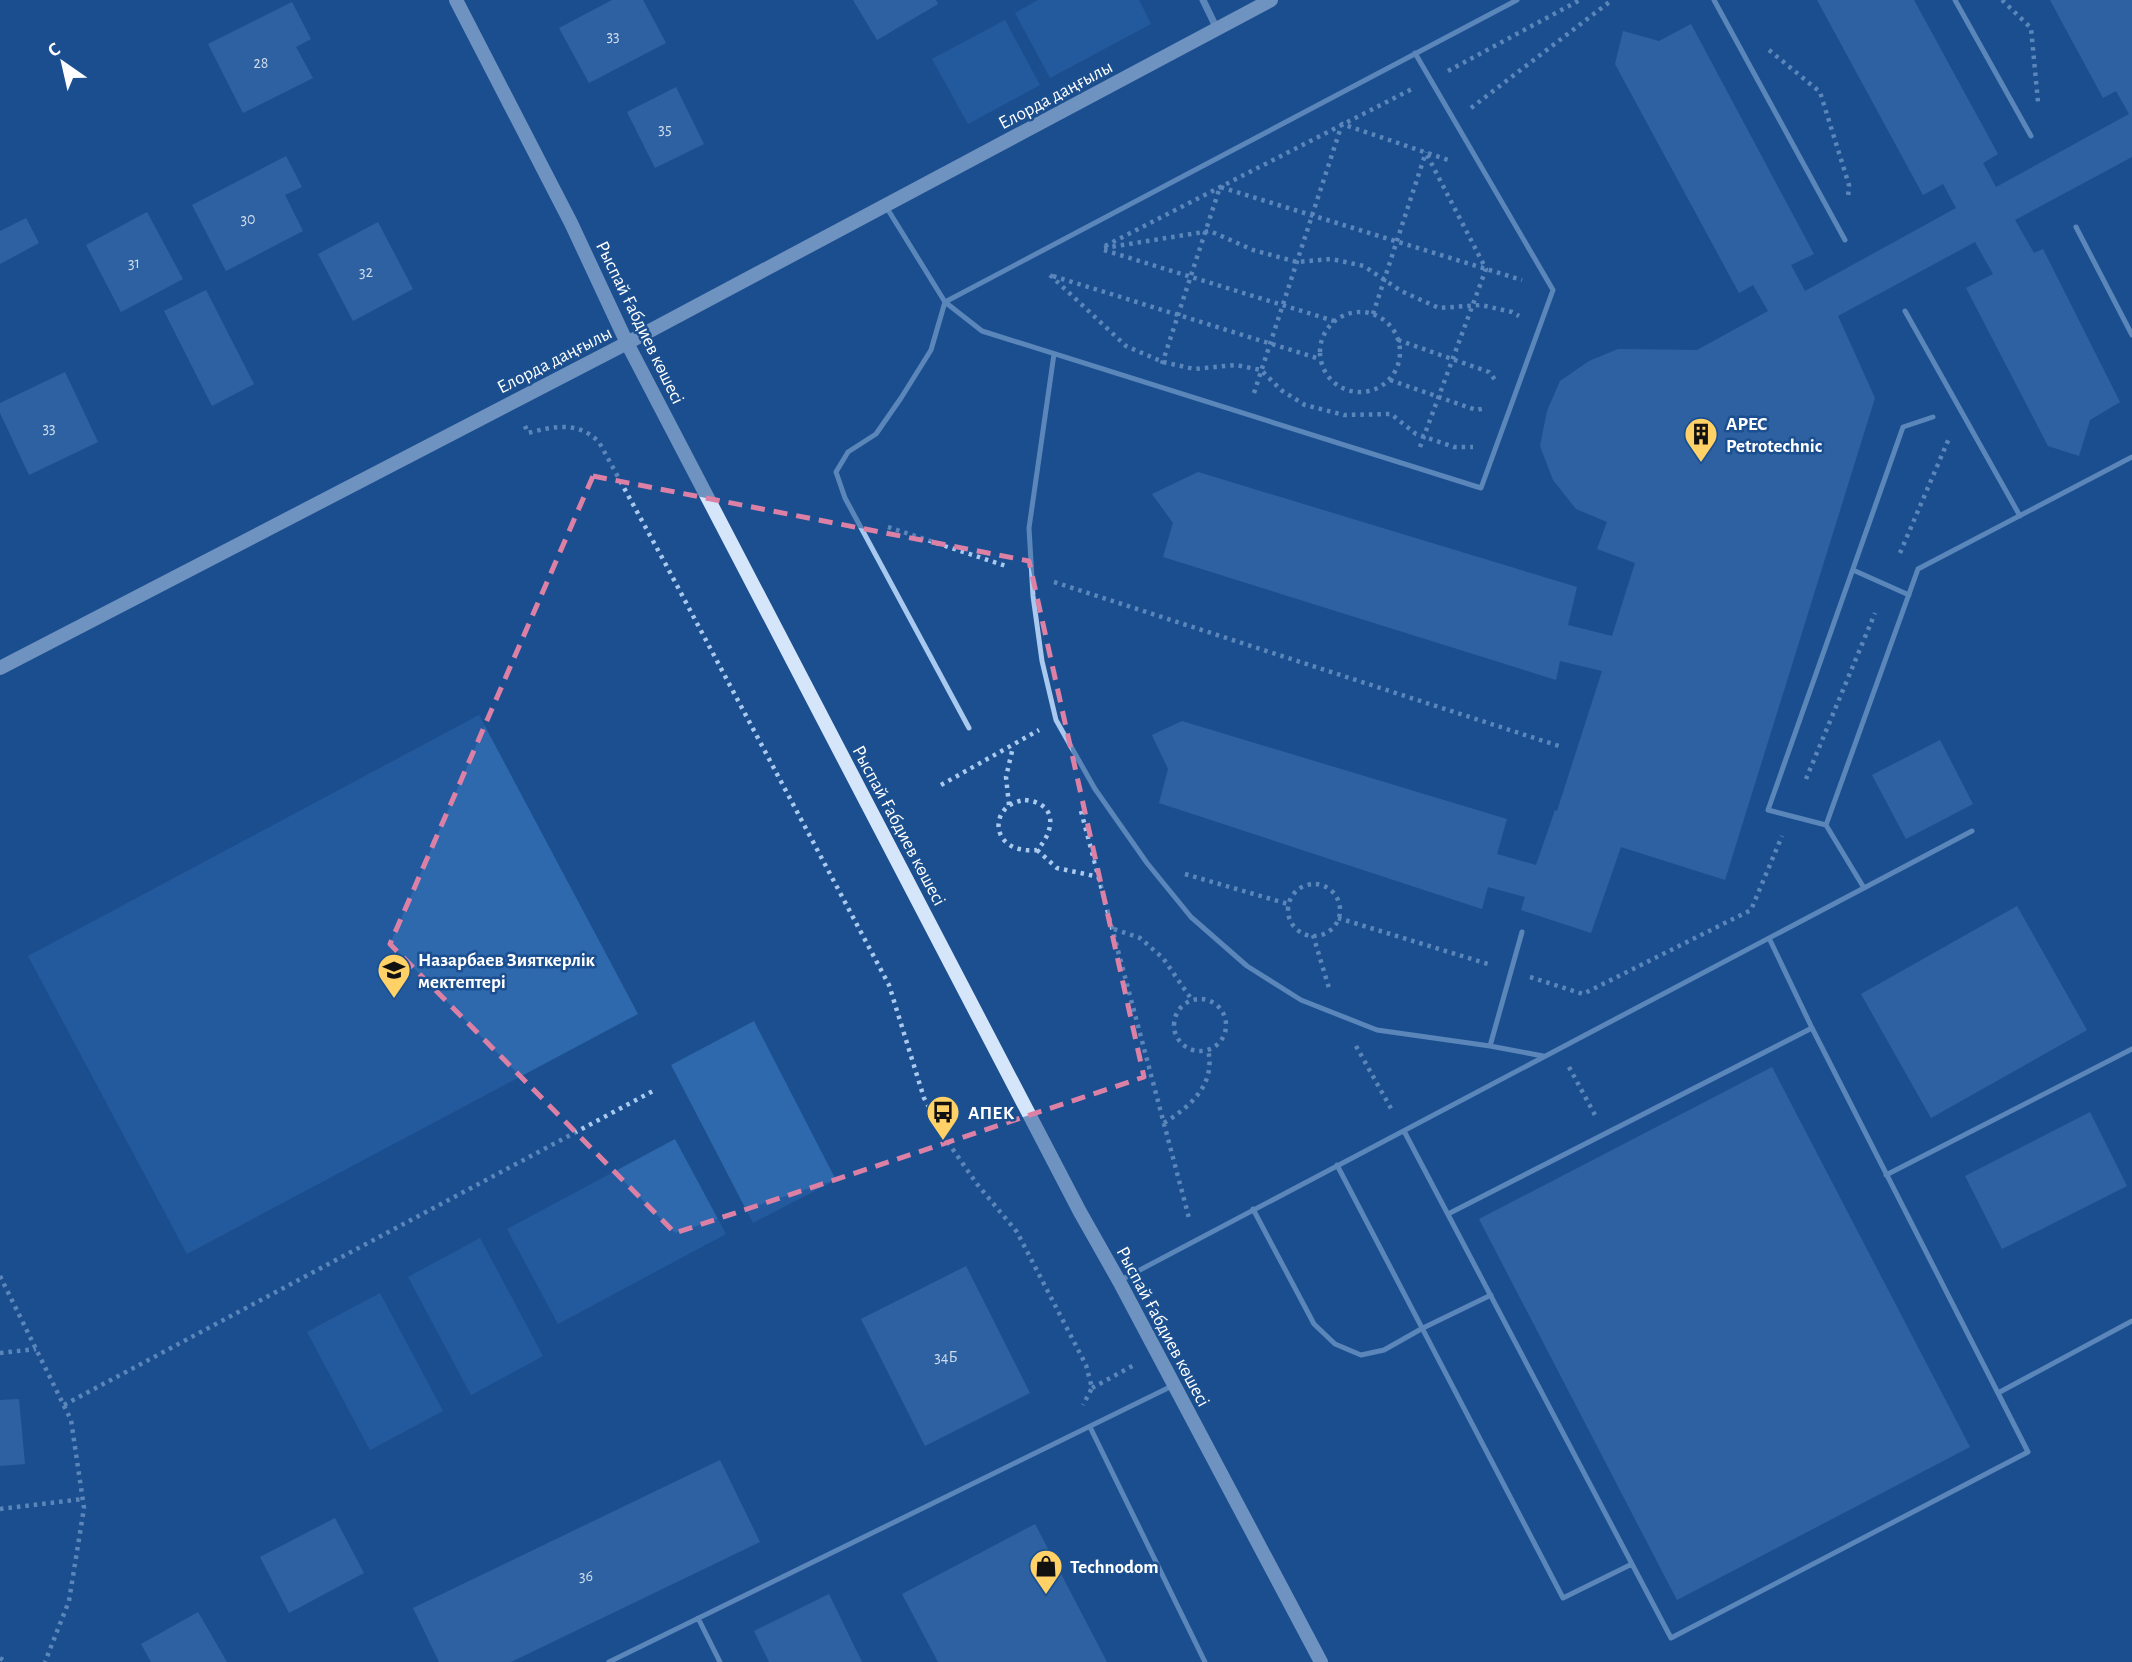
<svg xmlns="http://www.w3.org/2000/svg" width="2132" height="1662" font-family="'Alegreya Sans',sans-serif">
	<rect width="100%" height="100%" fill="#1b4f8f"/>
	<path fill="#2e69ad" d="M1038 0H1139L1151 24 1050 78 1015 13Z
		M1005 20 1040 85 968 124 932 59Z
		M479 715 638 1014 187 1254 28 956Z
		M754 1021 836 1180 753 1223 671 1065Z
		M675 1139 726 1234 558 1324 507 1229Z
		M480 1238 543 1356 471 1395 408 1277Z
		M380 1293 443 1411 370 1450 307 1332Z"/>
	<path fill="#4478b7" d="M612 0H643L666 43 589 83 559 28Z
		M853 0H936L938 4 877 40Z
		M1817 0H1914L1998 154 1983 163 1996 187 2129 114 2116 91 2103 98 2050 0H2132V157L2015 220 2034 253 2043 249 2120 402 2090 420 2079 456 2048 446 1966 288 1993 274 1975 242 1838 316 1875 398 1725 880 1621 847 1591 933 1521 910 1525 897 1488 887 1482 909 1159 803 1168 769 1152 735 1182 721 1507 819 1497 854 1536 865 1555 810 1557 811 1602 671 1560 661 1556 680 1163 557 1173 523 1152 494 1198 472 1577 587 1568 625 1612 636 1635 563 1597 549 1607 522 1576 509 1553 480 1540 446 1547 411 1560 381 1589 361 1618 349 1697 350 1768 311 1753 285 1739 293 1615 64 1623 31 1659 41 1691 24 1814 254 1791 265 1805 291 1956 208 1943 184 1923 195Z
		M292 2 311 39 296 47 313 78 243 113 208 44Z
		M676 87 704 144 655 168 627 112Z
		M286 156 302 187 285 195 303 231 226 271 192 205Z
		M147 212 183 279 121 312 86 245Z
		M26 218 39 243 0 264V231Z
		M378 222 413 289 353 321 318 254Z
		M206 290 254 384 212 406 164 311Z
		M65 372 98 442 29 475 0 413V403Z
		M1940 740 1973 804 1906 839 1872 775Z
		M2017 906 2087 1030 1931 1118 1861 994Z
		M1772 1067 1970 1447 1677 1600 1479 1219Z
		M2090 1112 2127 1186 2002 1249 1965 1176Z
		M966 1266 1030 1393 925 1446 861 1319Z
		M19 1399 25 1464 0 1466V1400Z
		M720 1460 760 1542 511 1662H439L413 1608Z
		M335 1518 364 1573 289 1613 260 1557Z
		M1035 1524 1107 1662H938L902 1594Z
		M829 1594 862 1662H769L754 1631Z
		M198 1612 227 1662H151L141 1644Z"/>
	<g fill="none" stroke-linecap="round" stroke-linejoin="round">
		<path stroke="#a9c9ee" stroke-width="4.5" stroke-dasharray="3.5 5" stroke-linecap="butt" d="M2002 0 2031 28 2038 102
			M1769 50 1820 92 1849 185 1848 198
			M1448 71 1580 0
			M1471 108 1612 0
			M1105 246 1412 89
			M1104 248 1210 231 1253 250 1297 262 1331 259 1364 266 1401 291 1439 308 1481 305 1512 312 1519 316
			M1104 250 1334 321
			M1050 275 1126 346 1163 362 1194 369 1236 365 1261 370 1281 390 1305 405 1344 415 1391 414 1416 434 1454 447H1473
			M1053 276 1320 359
			M1320 352a40 40 0 1 1 80 0a40 40 0 1 1-80 0Z
			M1373 314 1426 152
			M1398 340 1489 372 1496 381
			M1162 364 1220 187 1522 280
			M1390 380 1476 410 1486 408
			M1254 393 1342 124 1451 161
			M525 426 528 433C554 426 578 421 599 442L665 563 889 985 924 1098 947 1141 977 1184 1017 1232 1086 1365 1092 1388 1083 1405
			M1420 447 1486 269 1426 153
			M888 527 1009 567
			M1900 553 1950 436
			M1054 582 1559 746
			M1806 779 1875 613
			M941 785 1039 730
			M1025 800C1058 803 1055 831 1037 850 989 855 987 804 1025 800Z
			M1009 805 1006 777 1013 747
			M1081 811 1189 1218
			M1037 850 1057 868 1099 877
			M1185 874 1288 904
			M1288 910a26 26 0 1 1 52 0a26 26 0 1 1-52 0Z
			M1338 918 1491 965
			M1114 929 1140 938 1163 958 1192 1000
			M1313 935 1329 988
			M1530 977 1583 994 1751 910 1782 836
			M1174 1025a26 26 0 1 1 52 0a26 26 0 1 1-52 0Z
			M1356 1046 1393 1112
			M1569 1067 1595 1115
			M1164 1123C1191 1106 1216 1084 1208 1050
			M0 1276 71 1420 84 1508 69 1601 45 1662
			M0 1353 36 1349
			M1092 1388 1134 1365
			M64 1405 653 1091
			M0 1509 83 1499
			M0 1658 6 1662"/>
		<path stroke="#a9c9ee" stroke-width="5" d="M1714 0 1845 240
			M1955 0 2031 136
			M1415 53 1553 290 1481 488 982 331 945 302 1517 0
			M885 205 945 302 931 350 901 398 876 434 848 452 836 472 845 498 969 728
			M2076 227 2132 335
			M1905 311 2020 516
			M1054 354 1029 528 1033 596 1042 661 1056 720 1095 789 1147 863 1191 917 1247 966 1301 1000 1377 1030 1490 1046 1543 1056
			M1853 570 1909 595
			M1826 825 1768 810 1903 427 1933 417
			M1864 888 1826 825 1918 569 2132 457
			M1490 1046 1522 932
			M1404 1131 1671 1638 2028 1452 1812 1028 1769 938
			M1337 1165 1563 1598 1632 1564
			M1886 1175 2132 1049
			M1253 1209 1314 1324 1335 1344 1361 1355 1384 1350 1423 1328 1491 1295
			M1448 1214 1812 1028
			M1119 1281 1972 831
			M1998 1393 2132 1321
			M1090 1427 1205 1662
			M698 1618 720 1662
			M609 1662 1172 1386"/>
		<path stroke="#a9c9ee" stroke-width="7" d="M1203 0 1217 29"/>
		<path stroke="#d6e6fa" stroke-width="14" d="M456 0 571 223 627 343 1080 1212 1119 1281 1321 1662
			M0 668 627 343 1271 0"/>
	</g>
	<path d="M0 0H2132V1662H0ZM593 476 1029 561 1144 1077 675 1233 390 944Z" fill="#1b4f8f" fill-opacity=".55" fill-rule="evenodd"/>
	<path fill="none" stroke="#dd80a5" stroke-width="5" stroke-dasharray="14 9" stroke-linejoin="round" d="M593 476 1029 561 1144 1077 675 1233 390 944Z"/>
	<defs>
		<symbol id="building-pin" viewBox="-11 -11 22 30"><path d="M0 17L-7.5 6A9.5 9.5 0 1 1 7.5 6Z" fill="#ffd166" stroke="#1b4f8f"/><path d="M-4-6H4V6H1V3H-1V6H-4ZM-2.5-4.3h1.7v1.8h-1.7ZM.8-4.3h1.7v1.8H.8ZM-2.5-1h1.7V.8h-1.7ZM.8-1h1.7V.8H.8Z" fill="#111"/></symbol>
		<symbol id="school-pin" viewBox="-11 -11 22 30"><path d="M0 17L-7.5 6A9.5 9.5 0 1 1 7.5 6Z" fill="#ffd166" stroke="#1b4f8f"/><path d="M0-5L7-2L0 1L-7-2ZM-4 1L0 2.5L4 1V4Q0 6-4 4Z" fill="#111"/></symbol>
		<symbol id="bus-pin" viewBox="-11 -11 22 30"><path d="M0 17L-7.5 6A9.5 9.5 0 1 1 7.5 6Z" fill="#ffd166" stroke="#1b4f8f"/><path d="M-5-6H5V4H4V6H2V4H-2V6H-4V4H-5ZM-3.5-4V0h7V-4ZM-3.5 1.2v1.5H-2V1.2ZM2 1.2v1.5H3.5V1.2Z" fill="#111"/></symbol>
		<symbol id="shop-pin" viewBox="-11 -11 22 30"><path d="M0 17L-7.5 6A9.5 9.5 0 1 1 7.5 6Z" fill="#ffd166" stroke="#1b4f8f"/><path d="M-5-2.5h2.3a2.7 3.5 0 0 1 5.4 0H5L5.5 6h-11ZM-1.5-2.5h3a1.5 2.3 0 0 0-3 0Z" fill="#111"/></symbol>
	</defs>
	<g fill-rule="evenodd">
		<use href="#building-pin" x="1682" y="415" width="38" height="52"/>
		<use href="#school-pin" x="375" y="951" width="38" height="52"/>
		<use href="#bus-pin" x="924" y="1093" width="38" height="52"/>
		<use href="#shop-pin" x="1027" y="1547" width="38" height="52"/>
	</g>
	<g text-anchor="middle" stroke-width="5" stroke-linejoin="round" paint-order="stroke">
		<g font-size="16" fill="#d0dded">
			<text x="613" y="41">33</text>
			<text x="261" y="68">28</text>
			<text x="665" y="134">35</text>
			<text x="248" y="224">30</text>
			<text x="134" y="268">31</text>
			<text x="366" y="277">32</text>
			<text x="49" y="433">33</text>
			<text x="946" y="1362">34Б</text>
			<text x="586" y="1581">36</text>
		</g>
		<g font-size="19" fill="#fff" stroke="#1b4f8f">
			<text transform="translate(1055 94) rotate(-28)" y="7">Елорда даңғылы</text>
			<text transform="translate(641 322) rotate(64)" y="7">Рыспай Ғабдиев көшесі</text>
			<text transform="translate(554 359) rotate(-27)" y="7">Елорда даңғылы</text>
			<text transform="translate(900 825) rotate(62)" y="7">Рыспай Ғабдиев көшесі</text>
			<text transform="translate(1164 1326) rotate(62)" y="7">Рыспай Ғабдиев көшесі</text>
		</g>
		<g font-size="19" font-weight="bold" fill="#fff" stroke="#1b4f8f" text-anchor="start">
			<text x="1726" y="430">APEC<tspan x="1726" dy="22">Petrotechnic</tspan></text>
			<text x="418" y="966">Назарбаев Зияткерлік<tspan x="418" dy="22">мектептері</tspan></text>
			<text x="968" y="1119">АПЕК</text>
			<text x="1070" y="1573">Technodom</text>
		</g>
	</g>
	<g transform="translate(63 63) rotate(326)" stroke="#1b4f8f" stroke-width="5" paint-order="stroke">
	<path d="M0-5L12 26L0 18L-12 26Z" fill="#ffffff"/>
	<text y="-10" font-size="19" font-weight="bold" text-anchor="middle" fill="#ffffff">С</text>
	</g>
</svg>
